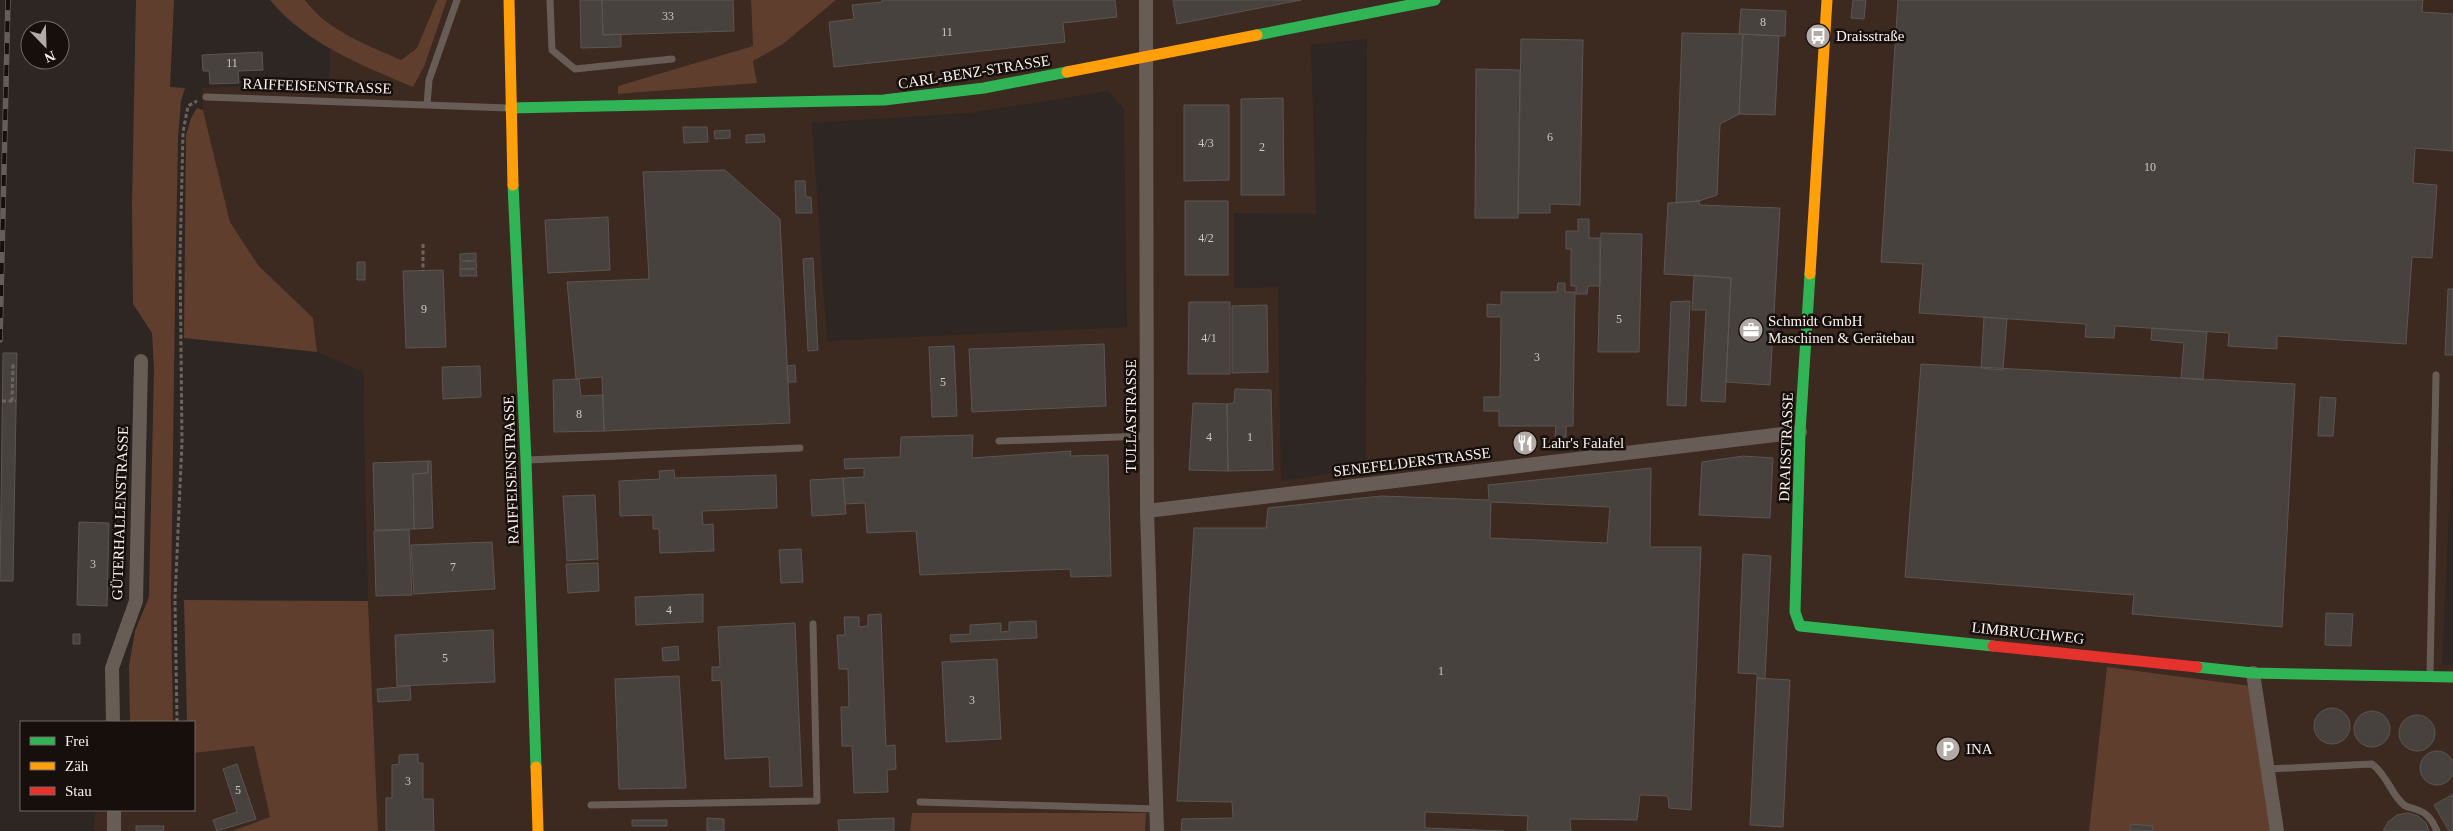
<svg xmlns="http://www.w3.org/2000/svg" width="2453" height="831" font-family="'Times New Roman',serif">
	<rect width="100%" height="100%" fill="#2e2622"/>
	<path fill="#3c2920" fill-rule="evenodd" d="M305 0H437L417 48 401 60 338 31 312 9Z
		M447 0H751L753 46 618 86V94L757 83 753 61 783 44 836 0H2453V430L2442 665H2453V831H2271L2107 667 2089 831H1145L1146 813H912L910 831H378L368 601 363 372 317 352 313 318 258 265 230 222 203 110 202 88 329 83 330 49 413 87 424 67ZM1367 39 1366 468 1281 481 1278 287 1234 288V213L1316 214 1311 45ZM1108 91 1124 109 1127 327 827 341 812 123 970 113Z
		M254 746 270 817 232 831H94L95 810H194V753Z"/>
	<path fill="#603e2d" d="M136 0H174L170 87 185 88 181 101 178 138 175 298 171 603 173 722H130L129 666 135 631 149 597 154 369 152 333 133 304 132 204Z
		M270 0H305C328 31 366 44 401 60L417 48 437 0H447L424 67 413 87C363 66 305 43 270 0Z
		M751 0H836L783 44 753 61 757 83 618 94V86L753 46Z
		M197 108 203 110 230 222 258 265 313 318 317 352 184 338 186 135 191 118Z
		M184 600 368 601 378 831H232L270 817 254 746 194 753V722H187Z
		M2107 667 2250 686 2271 831H2089Z
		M912 813H1146L1145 831H910Z"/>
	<path fill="#48423f" stroke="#5c5551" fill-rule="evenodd" d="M580 0H602L603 35 621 34V47L581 48Z
		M602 0H733L734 31 603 35Z
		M882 0H1115L1117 17 1063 23 1065 42 834 67 829 22 854 19 852 5 882 2Z
		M1173 0H1301L1177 24Z
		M1853 0H1866L1864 19 1851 18Z
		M1898 0H2423L2422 12 2453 14V151L2415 148 2413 183 2437 185 2432 258 2412 257 2406 344 2277 336V349L2228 346 2229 333 2115 326 2114 338 2085 337 2086 324 1919 313 1923 264 1881 262Z
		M1741 9 1786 11 1785 36 1739 34Z
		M1682 33 1743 34 1739 114 1720 124 1717 195 1699 201 1676 203Z
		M1743 34 1779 36 1775 115 1739 114Z
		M1521 39 1583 40 1580 205 1550 204V213H1518Z
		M262 52 263 70 238 71 239 83 210 84 209 71H203L202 55Z
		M1476 69 1520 70 1518 218H1475Z
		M1283 98 1284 195H1241V99Z
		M1184 105H1229V180L1184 181Z
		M683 127H707L708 142 684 143Z
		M730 130V138L715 139 714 131Z
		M764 134 765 142 746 143V135Z
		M725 170 780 219 790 423 604 431 602 377 576 379 567 282 649 279 643 172Z
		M795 181H805L806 197H811L812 213H796Z
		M1185 201H1228V275H1185Z
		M1699 201 1700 205 1780 208 1770 385 1726 382 1731 278 1664 274 1668 203Z
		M608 217 610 270 548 273 545 220Z
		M1578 219H1589V238H1600V286H1588L1587 294H1576V286H1571V249H1566V231H1578Z
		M1601 233 1642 234 1639 352H1598Z
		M476 253V260L460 261V254Z
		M813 258 818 350 808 351 803 259Z
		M476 261 477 268 460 269V262Z
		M357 262H365V280H357Z
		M460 269H476L477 276H460Z
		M443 270 446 347 406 348 403 271Z
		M1694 275 1731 278 1725 402 1701 401 1706 310H1692Z
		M1558 283H1565V292H1575L1573 426H1566V437H1555L1556 426H1499V411H1484V397H1500L1501 317H1487V304L1501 305V292H1557Z
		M2448 289H2453V355H2445Z
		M1690 301 1686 406 1667 405 1671 302Z
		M1189 302H1230V374H1188Z
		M1267 305 1268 372 1232 373V306Z
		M1984 317 2007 319 2003 370 1981 368Z
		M2152 328 2207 332 2203 380 2181 378 2184 343 2151 340Z
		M1104 344 1106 406 972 412 969 349Z
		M954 346 957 416 932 417 929 347Z
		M3 353H17L13 581H0Z
		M1921 364 2295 384 2282 627 2132 614 2134 595 1905 577Z
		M795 365 796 382H788L787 366Z
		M480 366 481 397 443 399 442 367Z
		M579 379 581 396 603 395 604 431 554 432 553 380Z
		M1235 389 1271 390 1273 470 1228 471 1227 404 1234 403Z
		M2320 397 2336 398 2333 436H2318Z
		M1193 403 1227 404 1228 471 1189 470Z
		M973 435 972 458 1071 451 1070 456 1108 455 1111 576 1071 577 1070 569 920 575 916 531 867 533 865 503 845 504 843 478 864 477V468L845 469 844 459 900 457 901 437Z
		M1743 456 1773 458 1770 518 1699 515 1702 462Z
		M428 461V473L413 474 414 529 375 530 373 463Z
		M428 461H431L433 528 414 529 413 474 428 473Z
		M1651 468 1650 547H1701L1691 810 1669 808 1668 796 1640 795 1637 820 1570 819 1571 831H1527L1528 816 1425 812V828L1504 831H1181L1182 819 1233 818 1232 802 1177 801 1194 528H1266L1268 508 1381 496 1489 500 1488 485ZM1491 502 1610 507 1607 543 1490 538Z
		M674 470 675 478 776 475 777 508 702 511 703 525 713 524 714 551 660 553 659 529H653V515L620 516 619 481 660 479 659 471Z
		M843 478 846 514 812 516 810 480Z
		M595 495 598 559 567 561 563 496Z
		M79 522 109 523 107 606 77 605Z
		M409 530 412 595 376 596 374 531Z
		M492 542 495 589 414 594 411 545Z
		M801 549 803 582 781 583 779 550Z
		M1743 554 1771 556 1765 679 1757 678V674L1738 673Z
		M598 563 599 591 568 593 566 564Z
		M703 594V622L636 625 635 597Z
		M2326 613 2353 614 2351 646 2325 645Z
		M881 614 886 746 895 745 896 769 887 770 888 792 854 793 852 746H842L841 707H849L848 669H839L837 635H845L844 617H859V627L868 626V615Z
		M1036 621 1037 638 951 642 950 635 970 634V625L1001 623V632L1009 631V622Z
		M795 623 802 786 770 787 769 757 725 759 721 680 712 681V667H720L718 627Z
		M493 630 495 682 397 686 395 635Z
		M73 634H80V644H73Z
		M678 646 679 660 663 661 662 648Z
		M997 659 1001 739 946 742 942 662Z
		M679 676 686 788 619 789 615 679Z
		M1757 678 1790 680 1783 827 1750 825Z
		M410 686 411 700 378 702 377 689Z
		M2314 726a18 18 0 1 1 36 0a18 18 0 1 1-36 0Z
		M2354 729a18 18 0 1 1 36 0a18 18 0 1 1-36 0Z
		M2399 733a18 18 0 1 1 36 0a18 18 0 1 1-36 0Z
		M2420 768a17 17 0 1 1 34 0a17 17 0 1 1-34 0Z
		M418 754V763H423V799H433L434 831H386V798H392V765L399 764V755Z
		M237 764 256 819 217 831 213 820 237 812 223 769Z
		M2453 794V831H2449L2434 805Z
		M2408 813 2418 816 2426 823 2429 831H2383L2388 822 2397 815Z
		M707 818 724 819V831H707Z
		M894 818V831H839L838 820Z
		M632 820H667V826H632Z
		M2131 824 2153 826 2152 831H2130Z
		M136 826H164L163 831H136Z"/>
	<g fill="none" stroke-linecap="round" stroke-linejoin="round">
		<path stroke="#6e645f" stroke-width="3" stroke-dasharray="4 2.5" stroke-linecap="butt" d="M423 244V271
			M2 401H16
			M12 401 13 364
			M177 722 175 599 182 442 180 259 183 132 188 106 197 101"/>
		<path stroke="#685c57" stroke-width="7" d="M550 0 552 50 575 69 672 59
			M206 97 508 108
			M427 105 429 80 457 0
			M999 441 1147 436
			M528 460 800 448
			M2430 674 2436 375
			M2268 769 2372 764C2388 776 2390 793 2404 805 2407 807 2412 808 2415 809 2428 813 2432 820 2437 831
			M920 802 1157 809
			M591 805 817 801 813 624"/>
		<path stroke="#685c57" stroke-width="14" d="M1146 0 1147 511 1157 831
			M1147 511 1800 432
			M2253 673 2277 831
			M113 722 112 668 136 601 141 361
			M114 810V831"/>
		<path stroke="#30b455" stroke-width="11" d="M1257 35 1435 0
			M510 108 884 100 984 88 1067 72
			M513 185 526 460 536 767
			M1810 274 1800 432 1795 612 1800 626 1993 646
			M2197 667 2253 673 2453 677"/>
		<path stroke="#ff9f0a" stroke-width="11" d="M509 0 513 185
			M1067 72 1257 35
			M1810 274 1827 0
			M536 767 538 831"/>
		<path stroke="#e5322d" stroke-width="11" d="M1993 646 2197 667"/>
		<defs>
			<path id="rail" d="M0 340 8 0"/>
		</defs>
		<use href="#rail" stroke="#655d58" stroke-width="5.5"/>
		<use href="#rail" stroke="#160f0c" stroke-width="4" stroke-dasharray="11" stroke-linecap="butt"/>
	</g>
	<defs>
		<symbol id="bus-disc" viewBox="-11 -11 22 22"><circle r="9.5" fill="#b3aaa5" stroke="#160f0c"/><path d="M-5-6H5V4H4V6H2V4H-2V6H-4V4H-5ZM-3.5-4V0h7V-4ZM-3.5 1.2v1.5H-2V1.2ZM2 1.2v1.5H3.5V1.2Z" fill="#fff"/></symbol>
		<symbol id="office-disc" viewBox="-11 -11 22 22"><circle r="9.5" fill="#b3aaa5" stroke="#160f0c"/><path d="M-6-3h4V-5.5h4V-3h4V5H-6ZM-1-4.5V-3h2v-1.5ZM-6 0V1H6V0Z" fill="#fff"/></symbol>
		<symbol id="restaurant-disc" viewBox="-11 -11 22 22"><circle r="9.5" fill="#b3aaa5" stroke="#160f0c"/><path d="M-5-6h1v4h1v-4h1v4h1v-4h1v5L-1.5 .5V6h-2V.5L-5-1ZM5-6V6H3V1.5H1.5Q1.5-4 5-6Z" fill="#fff"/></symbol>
		<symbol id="parking-disc" viewBox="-11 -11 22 22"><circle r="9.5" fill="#b3aaa5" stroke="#160f0c"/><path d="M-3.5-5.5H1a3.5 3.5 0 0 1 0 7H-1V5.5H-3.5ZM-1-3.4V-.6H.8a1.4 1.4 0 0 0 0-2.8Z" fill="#fff"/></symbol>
	</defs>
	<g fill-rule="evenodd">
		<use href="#bus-disc" x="1804" y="22" width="28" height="28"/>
		<use href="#office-disc" x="1737" y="316" width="28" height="28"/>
		<use href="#restaurant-disc" x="1511" y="429" width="28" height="28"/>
		<use href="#parking-disc" x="1934" y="735" width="28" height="28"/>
	</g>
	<g text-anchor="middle" stroke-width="5" stroke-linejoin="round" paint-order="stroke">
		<g font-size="12" fill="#cec5c1">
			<text x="668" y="20">33</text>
			<text x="1763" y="26">8</text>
			<text x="947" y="36">11</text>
			<text x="232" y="67">11</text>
			<text x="1550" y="141">6</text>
			<text x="1206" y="147">4/3</text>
			<text x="1262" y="151">2</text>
			<text x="2150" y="171">10</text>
			<text x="1206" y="242">4/2</text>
			<text x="424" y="313">9</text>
			<text x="1619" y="323">5</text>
			<text x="1209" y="342">4/1</text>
			<text x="1537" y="361">3</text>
			<text x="943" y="386">5</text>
			<text x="579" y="418">8</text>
			<text x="1209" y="441">4</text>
			<text x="1250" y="441">1</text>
			<text x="93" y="568">3</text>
			<text x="453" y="571">7</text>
			<text x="669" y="614">4</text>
			<text x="445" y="662">5</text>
			<text x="1441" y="675">1</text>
			<text x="972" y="704">3</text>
			<text x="408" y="785">3</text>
			<text x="238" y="794">5</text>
		</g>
		<g font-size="15" fill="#fbf1ec" stroke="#160f0c" text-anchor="start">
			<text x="1836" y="41">Draisstraße</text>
			<text x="1768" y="326">Schmidt GmbH<tspan x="1768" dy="17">Maschinen &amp; Gerätebau</tspan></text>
			<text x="1542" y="448">Lahr's Falafel</text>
			<text x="1966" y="754">INA</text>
		</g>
		<g font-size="15" fill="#fbf1ec" stroke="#160f0c">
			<text transform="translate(974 72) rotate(-9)" y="5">CARL-BENZ-STRASSE</text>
			<text transform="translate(317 86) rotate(2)" y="5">RAIFFEISENSTRASSE</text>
			<text transform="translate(1131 416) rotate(-90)" y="5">TULLASTRASSE</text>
			<text transform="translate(1786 447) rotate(-88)" y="5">DRAISSTRASSE</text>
			<text transform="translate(1412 462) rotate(-7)" y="5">SENEFELDERSTRASSE</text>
			<text transform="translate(511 470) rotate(-92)" y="5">RAIFFEISENSTRASSE</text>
			<text transform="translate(120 513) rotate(-88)" y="5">GÜTERHALLENSTRASSE</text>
			<text transform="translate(2028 633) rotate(6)" y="5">LIMBRUCHWEG</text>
		</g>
	</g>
	<rect x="20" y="721" width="175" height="90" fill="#160f0c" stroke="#726966"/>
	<rect x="30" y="737" width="25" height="8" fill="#30b455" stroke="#726966"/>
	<text x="65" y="746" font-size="15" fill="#fbf1ec">Frei</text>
	<rect x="30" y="762" width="25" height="8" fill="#ff9f0a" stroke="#726966"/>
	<text x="65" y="771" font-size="15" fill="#fbf1ec">Zäh</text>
	<rect x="30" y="787" width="25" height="8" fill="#e5322d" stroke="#726966"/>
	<text x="65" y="796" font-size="15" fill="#fbf1ec">Stau</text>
	<g transform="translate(45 45) rotate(157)"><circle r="24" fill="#160f0c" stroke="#726966"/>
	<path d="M0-4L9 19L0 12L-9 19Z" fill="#b3aaa5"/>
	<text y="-8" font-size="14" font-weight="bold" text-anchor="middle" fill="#fbf1ec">N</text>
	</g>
</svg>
